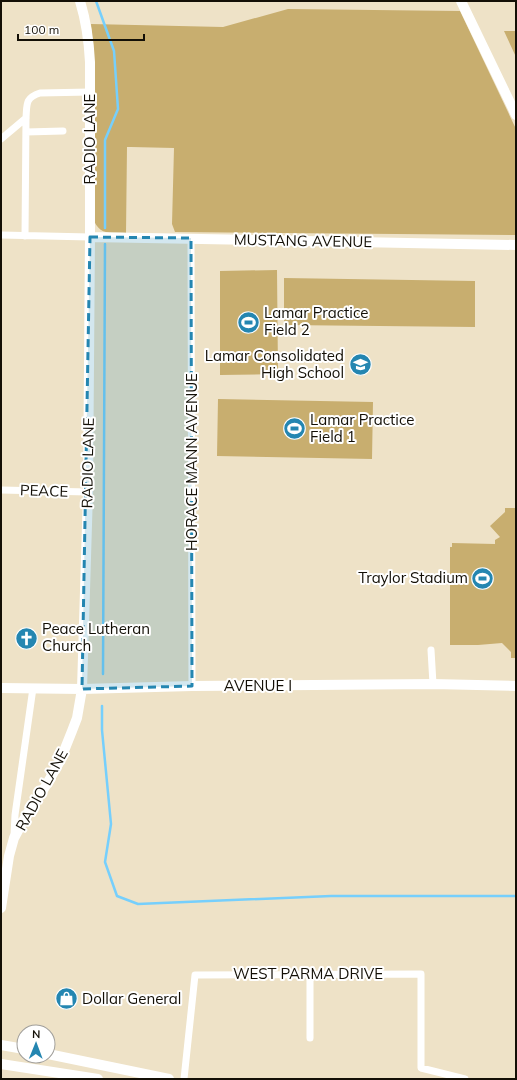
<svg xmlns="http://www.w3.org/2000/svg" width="517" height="1080" font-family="Mulish,sans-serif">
	<rect width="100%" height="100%" fill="#eee2c7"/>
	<path fill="#c8ae6f" d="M288 9 460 11 516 129V235L175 232 172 224 174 148 131 147H127L126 233C111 232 101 236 94 221L95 77 93 46 91 24 223 27Z
		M504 31H516V57Z
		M277 270 278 374 220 375V271Z
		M284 278 475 281V327L284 325Z
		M218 399 373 402 372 459 217 456Z
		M505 508H516V658H511V652L502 643 478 645H450V547H452V543L495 544V540L500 537 490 526 505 512Z"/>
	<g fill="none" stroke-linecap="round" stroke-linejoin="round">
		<path stroke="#76cffc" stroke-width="2.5" d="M96 1 114 51 118 109 105 140V228
			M103 674 105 244
			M102 706V730L111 824 105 862 117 896 138 904 331 896H516"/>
		<path stroke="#fff" stroke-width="7" d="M26 132 63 131
			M1 139 26 118
			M1 235 90 237
			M25 236 26 118C27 104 25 98 40 93L90 92
			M191 238 192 686
			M1 490 88 492
			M431 650 433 684
			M14 835 15 815 33 688
			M310 974V1038
			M184 1079 195 975 421 974V1068L465 1079"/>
		<path stroke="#fff" stroke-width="10" d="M461 1 516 115
			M90 237 516 245
			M1 688 82 689 192 686 433 684 516 686
			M1 908 9 856 14 838 27 814 47 784 60 761 72 731 77 718 82 689 88 492 90 237V62C89 41 86 21 80 1
			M1 1045 24 1049
			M48 1054 169 1079
			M1 1064 98 1079"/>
	</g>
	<path fill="#2486b1" fill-opacity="0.2" stroke="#2486b1" stroke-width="3" stroke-dasharray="8 5" stroke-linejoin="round" d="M90 237 191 238 192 686 82 689Z"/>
	<defs>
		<symbol id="stadium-disc" viewBox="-11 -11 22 22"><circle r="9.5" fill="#2486b1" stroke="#fff"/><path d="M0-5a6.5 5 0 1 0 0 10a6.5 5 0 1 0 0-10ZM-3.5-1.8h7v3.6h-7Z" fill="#fff"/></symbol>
		<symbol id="school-disc" viewBox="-11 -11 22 22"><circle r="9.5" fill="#2486b1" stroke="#fff"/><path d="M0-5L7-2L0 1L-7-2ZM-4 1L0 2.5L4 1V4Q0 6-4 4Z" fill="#fff"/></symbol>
		<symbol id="church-disc" viewBox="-11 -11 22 22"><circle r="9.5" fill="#2486b1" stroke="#fff"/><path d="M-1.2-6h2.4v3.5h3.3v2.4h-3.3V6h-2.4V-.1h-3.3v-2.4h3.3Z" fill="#fff"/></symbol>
		<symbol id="shop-disc" viewBox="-11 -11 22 22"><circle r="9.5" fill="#2486b1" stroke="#fff"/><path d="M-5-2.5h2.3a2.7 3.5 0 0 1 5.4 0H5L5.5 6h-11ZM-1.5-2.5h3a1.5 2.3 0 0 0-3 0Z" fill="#fff"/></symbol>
	</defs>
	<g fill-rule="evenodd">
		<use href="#stadium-disc" x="236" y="310" width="25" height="25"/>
		<use href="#school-disc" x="348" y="352" width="25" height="25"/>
		<use href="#stadium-disc" x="282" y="416" width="25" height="25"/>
		<use href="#stadium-disc" x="470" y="566" width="25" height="25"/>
		<use href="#church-disc" x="14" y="626" width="25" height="25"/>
		<use href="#shop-disc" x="54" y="986" width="25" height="25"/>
	</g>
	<g text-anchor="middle" stroke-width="4" stroke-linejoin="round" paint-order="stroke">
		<g font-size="15" fill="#130f06" stroke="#fff">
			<text transform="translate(90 139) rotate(-90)" y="5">RADIO LANE</text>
			<text transform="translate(303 241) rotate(1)" y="5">MUSTANG AVENUE</text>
			<text transform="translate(192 462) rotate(-90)" y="5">HORACE MANN AVENUE</text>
			<text transform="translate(88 463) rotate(-89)" y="5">RADIO LANE</text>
			<text transform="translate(44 491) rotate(2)" y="5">PEACE</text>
			<text x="258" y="691">AVENUE I</text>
			<text transform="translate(42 790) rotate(-61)" y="5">RADIO LANE</text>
			<text x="308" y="979">WEST PARMA DRIVE</text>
		</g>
		<g font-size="15" fill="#130f06" stroke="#fff" text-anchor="start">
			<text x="264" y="318">Lamar Practice<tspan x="264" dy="17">Field 2</tspan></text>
			<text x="344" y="361" text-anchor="end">Lamar Consolidated<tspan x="344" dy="17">High School</tspan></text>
			<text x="310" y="425">Lamar Practice<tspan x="310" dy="17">Field 1</tspan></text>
			<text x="468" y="583" text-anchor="end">Traylor Stadium</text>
			<text x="42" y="634">Peace Lutheran<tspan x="42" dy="17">Church</tspan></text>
			<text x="82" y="1004">Dollar General</text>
		</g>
	</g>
	<rect width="517" height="1080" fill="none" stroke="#130f06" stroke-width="4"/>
	<g transform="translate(36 1044) rotate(1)"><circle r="19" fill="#ffffff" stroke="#a19f9b"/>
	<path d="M0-3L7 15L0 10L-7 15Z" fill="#2486b1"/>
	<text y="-6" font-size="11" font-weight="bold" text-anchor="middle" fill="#130f06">N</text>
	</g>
	<path d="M18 34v6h126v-6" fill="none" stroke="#130f06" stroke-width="2"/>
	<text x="24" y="34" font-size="12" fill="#130f06" stroke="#ffffff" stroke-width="3" paint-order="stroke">100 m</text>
</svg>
